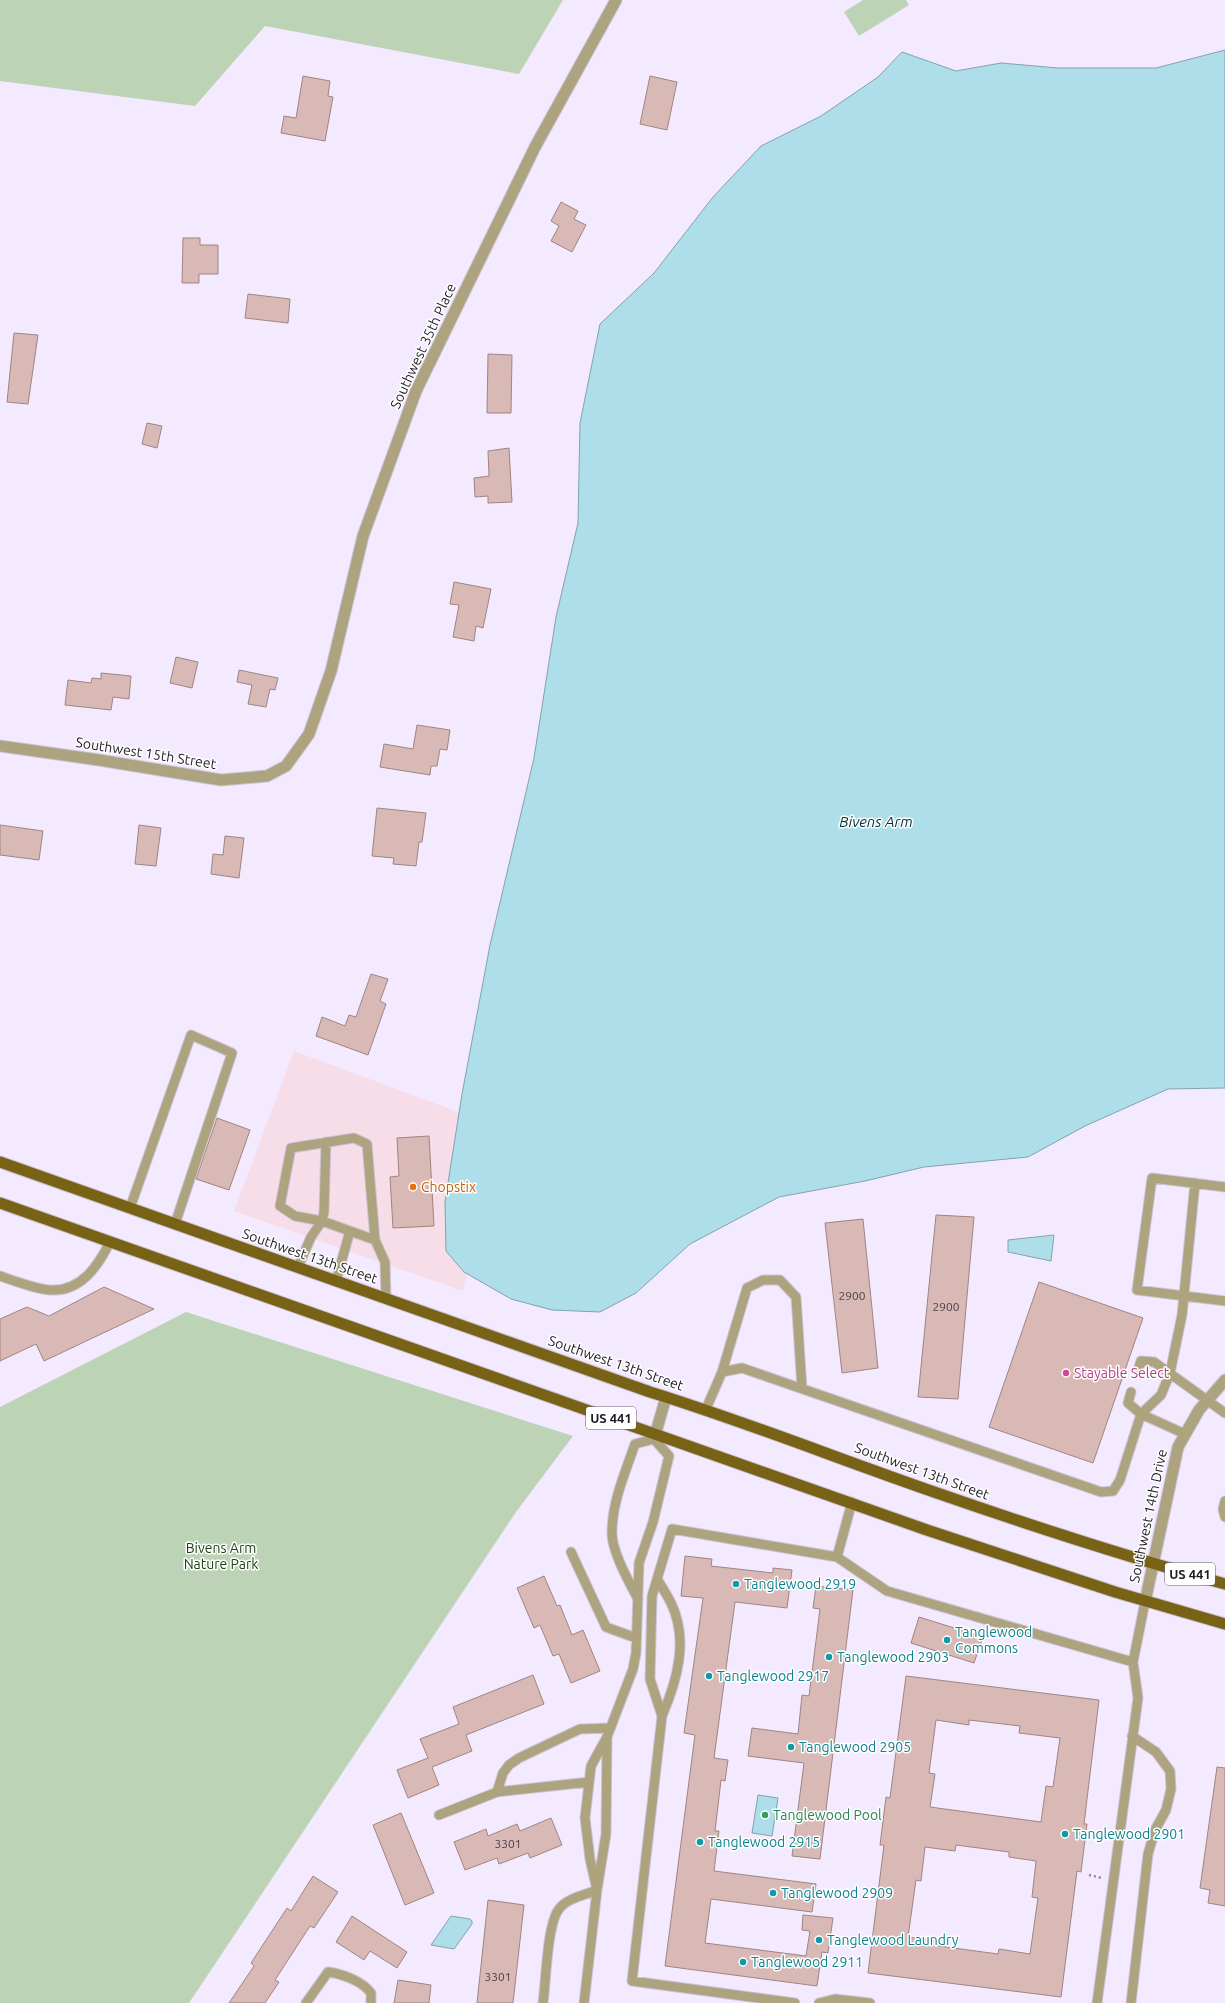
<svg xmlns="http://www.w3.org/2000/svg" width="1225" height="2003" font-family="Ubuntu,sans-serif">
	<rect width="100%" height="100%" fill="#f4eaff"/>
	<path fill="#f6dde8" d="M294 1051 488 1123 469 1264 463 1291 234 1211Z"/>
	<path fill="#bdd3b6" d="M0 0H563L519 74 265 26 195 106 0 81Z
		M863 0H906L909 5 859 36 844 12Z
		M186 1312 573 1436 516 1512 189 2003H0V1407Z"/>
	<path fill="#addee9" stroke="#82a3ae" d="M1225 50V1088L1168 1089 1085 1126 1028 1157 924 1167 865 1181 779 1197 690 1244 636 1293 600 1312 552 1310 511 1299 464 1272 446 1251 445 1202 462 1094 490 945 534 758 556 617 578 523 580 423 600 324 654 273 713 197 761 146 821 116 878 77 902 52 956 71 1001 63 1058 68H1156Z
		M1054 1235 1051 1261 1008 1252V1240Z
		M758 1795 778 1798 772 1836 752 1833Z
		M451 1916 470 1919 472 1921V1924L454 1949 431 1945Z"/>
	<path fill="#d8b9b5" stroke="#a08480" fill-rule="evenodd" d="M303 76 330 81 328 96 333 97 325 141 281 133 284 116 296 118Z
		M650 76 677 82 667 130 640 124Z
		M561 202 578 211 574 219 586 225 572 252 551 241 559 226 551 221Z
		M183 238H200V245H218V274H199V283H182Z
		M248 294 290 299 288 323 245 318Z
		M14 333 38 335 28 404 7 402Z
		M488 354 512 355 511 413H487Z
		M147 423 162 426 157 448 142 444Z
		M509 448 512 502 488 503V496L475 497 474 478 489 476 488 451Z
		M454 582 491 589 483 628 476 626 474 641 453 637 459 605 450 604Z
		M176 657 198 662 192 688 170 683Z
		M239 670 278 678 275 690 270 689 266 707 248 704 252 685 237 682Z
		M101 673 131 676 129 699 113 697 111 710 65 705 68 680 91 683 92 678 101 679Z
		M417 725 450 730 447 750 440 749 437 766H431L430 775 380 767 384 744 413 749Z
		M377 808 426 813 422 842H419L416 866 393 864 394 858 372 856Z
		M0 825 43 831 39 860 0 855Z
		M139 825 161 828 156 866 135 864Z
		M225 836 244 838 239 878 211 874 213 854 223 855Z
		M371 974 388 979 380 1001 386 1004 368 1055 316 1036 322 1017 345 1026 349 1015 356 1017Z
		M217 1118 250 1130 229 1190 196 1179Z
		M429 1136 434 1226 393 1228 390 1177 399 1176 397 1138Z
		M936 1215 974 1217 958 1399 918 1397Z
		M863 1219 878 1368 842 1373 825 1223Z
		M1039 1282 1143 1318 1093 1463 989 1427Z
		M104 1287 154 1309 44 1361 36 1344 0 1361V1319L27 1307 49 1316Z
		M685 1556 712 1559 711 1566 773 1573V1568L792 1570 787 1608 735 1602 714 1758 728 1760 725 1781 721 1780 715 1831H719L714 1871 816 1884 812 1912 711 1899 705 1943 806 1956 810 1931 802 1930 803 1915 833 1918 828 1953 822 1952 817 1986 665 1966 695 1735 684 1733 703 1598 681 1596Z
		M544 1576 557 1606 560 1605 572 1635 583 1630 600 1671 571 1683 559 1654 553 1656 540 1625 534 1628 517 1588Z
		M816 1586 853 1590 820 1859 792 1856 804 1763 748 1756 752 1728 798 1734 802 1695 809 1696 820 1609 813 1608Z
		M919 1617 983 1637 974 1663 911 1643Z
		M533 1675 544 1704 466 1735 472 1751 432 1767 439 1785 408 1798 397 1770 428 1758 420 1739 459 1724 453 1707Z
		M906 1676 1099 1700 1084 1824H1087L1081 1872 1077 1871 1061 1997 868 1973 884 1845H880L886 1797 890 1798ZM936 1720 969 1725V1720L1020 1726 1019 1733 1060 1738 1053 1787 1046 1786 1041 1822 930 1807 935 1774 929 1773ZM956 1845 1009 1852V1857L1036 1861 1032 1897 1038 1898 1030 1954 999 1949 998 1954 939 1946 940 1942 908 1937 916 1880 921 1881 925 1847 955 1851Z
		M1217 1767 1225 1768V1906L1208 1903 1210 1890 1200 1888Z
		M401 1813 434 1893 405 1905 373 1825Z
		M551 1818 562 1845 530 1858 528 1853 499 1864 497 1858 465 1870 454 1842 486 1829 488 1836 517 1824 520 1831Z
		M313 1876 338 1892 314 1928 310 1926 275 1980 279 1982 265 2003H229L254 1966 251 1963 287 1908 291 1911Z
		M488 1900 524 1905 513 2003H477Z
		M352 1916 407 1952 397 1968 370 1951 364 1960 336 1942Z
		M398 1980 431 1985 429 2003H394Z"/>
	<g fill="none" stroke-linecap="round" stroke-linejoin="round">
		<defs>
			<path id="service" d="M326 1142 324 1212 322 1221 295 1216 280 1206 291 1148 354 1138 367 1144 375 1240 385 1262 386 1298
				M1225 1187 1152 1178 1137 1290 1225 1301
				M130 1208 191 1035 232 1053 175 1224
				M350 1231 375 1240
				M298 1267 311 1237 322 1221 350 1231 336 1281
				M0 1276C15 1281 35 1289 50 1290 81 1292 98 1266 110 1242
				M1138 1370 1141 1361 1154 1362 1225 1413
				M722 1372 747 1288 763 1280H780L796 1297 802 1388
				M1131 1392 1128 1403 1141 1414 1185 1434
				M706 1409 722 1372 742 1368 1101 1492 1113 1491 1120 1480 1141 1414 1161 1395 1170 1373 1182 1315 1195 1183
				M1225 1501 1223 1509 1225 1517
				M571 1552 606 1627 636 1638
				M837 1557 852 1502
				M657 1579C662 1587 667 1595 671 1603 689 1640 677 1681 662 1716
				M1133 1662 1145 1602
				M497 1792 589 1782
				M439 1815 497 1792 503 1773 509 1765 519 1758 580 1729 610 1728
				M597 1890 590 1859 585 1818 591 1766 607 1737 633 1669 636 1653 639 1563 653 1522 669 1456 654 1439 635 1444C625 1473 612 1502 612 1533 612 1552 629 1582 638 1599
				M306 2003 328 1972C343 1974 362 1981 371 1993V2003
				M543 2003C546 1982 547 1924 559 1909 567 1898 585 1895 597 1890
				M584 2003 597 1890 606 1834 607 1738
				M795 2003 632 1981 662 1716 650 1679 652 1596 672 1529 837 1557 887 1591 1133 1662 1138 1698 1097 2003
				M819 2003 835 1999 870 2003
				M1131 2003 1148 1854 1155 1830 1166 1810 1171 1789 1170 1771 1156 1752 1132 1736"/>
			<path id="minor" d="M0 746 99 760 221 780 267 776 286 766 309 734 331 671 363 536 416 391 535 147 616 0
				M654 1439 666 1397
				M1145 1602 1178 1447 1199 1410 1225 1380"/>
			<path id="primary" d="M0 1162 650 1392C747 1422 841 1460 937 1493 1032 1526 1128 1557 1225 1584
				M0 1203 924 1529 1115 1592 1225 1624"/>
		</defs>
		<use href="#service" stroke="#cdc5d7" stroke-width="11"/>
		<use href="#minor" stroke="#cdc5d7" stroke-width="13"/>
		<use href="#primary" stroke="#cdc5d7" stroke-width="13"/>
		<path stroke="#8e8796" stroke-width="2.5" stroke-dasharray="2 3" stroke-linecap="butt" d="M1089 1875 1102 1878"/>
		<use href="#service" stroke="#aea37f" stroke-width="9"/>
		<use href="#minor" stroke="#aea37f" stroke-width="11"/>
		<use href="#primary" stroke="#786215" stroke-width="11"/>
	</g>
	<circle fill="#e8710a" stroke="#fff" stroke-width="1.5" cx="413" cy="1187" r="4"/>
	<circle fill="#d1479c" stroke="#fff" stroke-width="1.5" cx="1066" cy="1373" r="4"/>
	<g fill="#0f9aa8" stroke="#fff" stroke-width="1.5">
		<circle cx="736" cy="1584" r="4"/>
		<circle cx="947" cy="1640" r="4"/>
		<circle cx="829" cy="1657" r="4"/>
		<circle cx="709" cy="1676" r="4"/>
		<circle cx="791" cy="1747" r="4"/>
		<circle cx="1065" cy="1834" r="4"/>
		<circle cx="700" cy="1842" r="4"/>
		<circle cx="773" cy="1893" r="4"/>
		<circle cx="819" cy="1940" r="4"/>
		<circle cx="743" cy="1962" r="4"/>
	</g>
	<circle fill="#2e9e5b" stroke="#fff" stroke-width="1.5" cx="765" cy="1815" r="4"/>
	<g text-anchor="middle" stroke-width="3" stroke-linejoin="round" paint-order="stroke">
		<g font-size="12" fill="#4c4248">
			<text x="852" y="1300">2900</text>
			<text x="946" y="1311">2900</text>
			<text x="508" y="1848">3301</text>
			<text x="498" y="1981">3301</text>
		</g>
		<g fill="#fff" stroke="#625f65" stroke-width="1">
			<rect x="586" y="1407" width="50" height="22" rx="3"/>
			<rect x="1165" y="1563" width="50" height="22" rx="3"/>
		</g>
		<g font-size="13" font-weight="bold" fill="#1e1a23">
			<text x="611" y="1423">US 441</text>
			<text x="1190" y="1579">US 441</text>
		</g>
		<g font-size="14" fill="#1e1a23" stroke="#fff">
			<text transform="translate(423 346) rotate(-65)" y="5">Southwest 35th Place</text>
			<text transform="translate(146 753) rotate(9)" y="5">Southwest 15th Street</text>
			<text transform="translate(310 1256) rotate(19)" y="5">Southwest 13th Street</text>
			<text transform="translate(616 1363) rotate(19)" y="5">Southwest 13th Street</text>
			<text transform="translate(922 1471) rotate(20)" y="5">Southwest 13th Street</text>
			<text transform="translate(1148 1516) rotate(-78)" y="5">Southwest 14th Drive</text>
		</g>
		<g font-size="14" fill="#c56008" stroke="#fff" text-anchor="start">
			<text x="421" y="1192">Chopstix</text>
		</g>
		<g font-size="14" fill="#b23c85" stroke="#fff" text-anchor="start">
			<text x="1074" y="1378">Stayable Select</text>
		</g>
		<g font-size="14" fill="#1f4113" stroke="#fff">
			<text x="221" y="1553">Bivens Arm<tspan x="221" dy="16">Nature Park</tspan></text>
		</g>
		<g font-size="14" fill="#0d838f" stroke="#fff" text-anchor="start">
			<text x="744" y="1589">Tanglewood 2919</text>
			<text x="955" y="1637">Tanglewood<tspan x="955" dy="16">Commons</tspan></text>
			<text x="837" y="1662">Tanglewood 2903</text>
			<text x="717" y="1681">Tanglewood 2917</text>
			<text x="799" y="1752">Tanglewood 2905</text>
			<text x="1073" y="1839">Tanglewood 2901</text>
			<text x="708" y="1847">Tanglewood 2915</text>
			<text x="781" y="1898">Tanglewood 2909</text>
			<text x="827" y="1945">Tanglewood Laundry</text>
			<text x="751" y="1967">Tanglewood 2911</text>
		</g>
		<g font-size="14" fill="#27864d" stroke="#fff" text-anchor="start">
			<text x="773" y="1820">Tanglewood Pool</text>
		</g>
		<g font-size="15" font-style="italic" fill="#02313a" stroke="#fff">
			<text x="876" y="827">Bivens Arm</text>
		</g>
	</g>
</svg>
